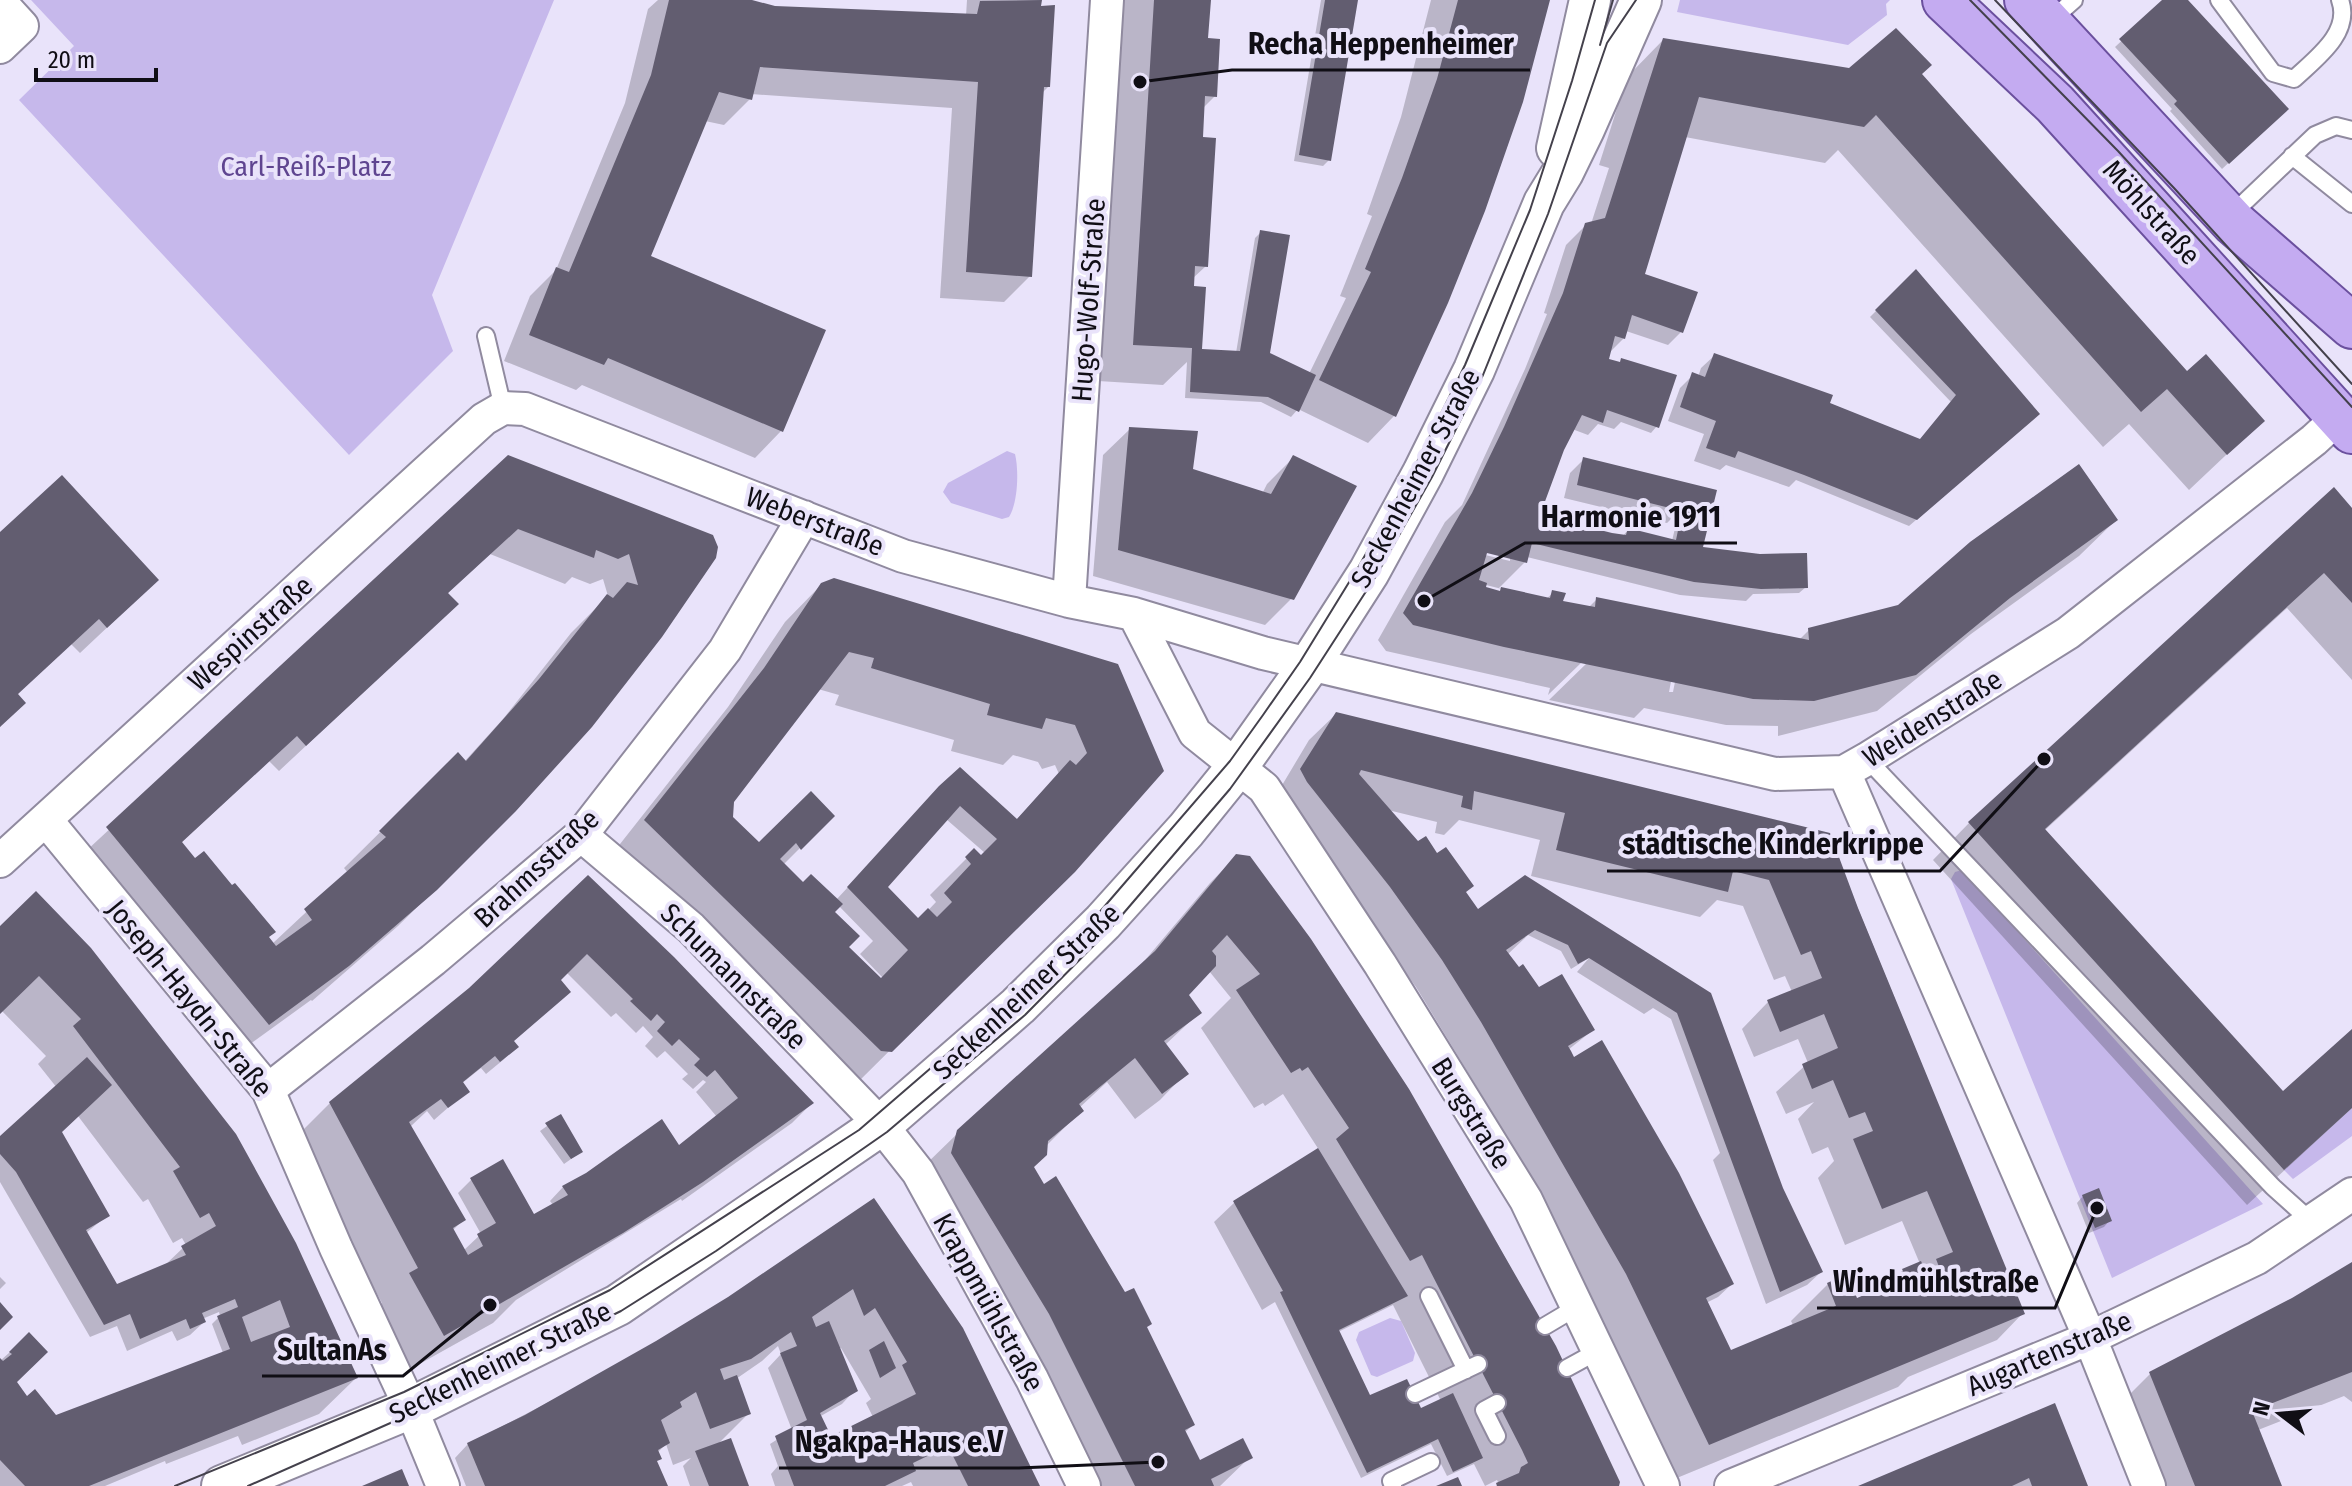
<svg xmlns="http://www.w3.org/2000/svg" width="2352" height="1486" font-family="'Fira Sans Condensed',sans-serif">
	<rect width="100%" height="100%" fill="#e9e3fa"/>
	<path fill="#c6b8eb" d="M31 0H554L432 295 453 351 349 455 19 100 74 46Z
		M1680 0H1890L1886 4 1887 15 1848 45 1677 12Z
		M1007 451 1015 454C1019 470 1018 503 1009 517L1002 519 951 503 943 492 948 483Z
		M1962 870 2263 1204 2112 1278 1951 879 1955 872Z
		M2352 1108V1136L2293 1179 2284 1170Z
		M1390 1318 1401 1321 1415 1353 1413 1361 1377 1377 1371 1375 1356 1340 1359 1332Z"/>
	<path fill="#0003" fill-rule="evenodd" d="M658 0H744L775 8 966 16 967 0H1040L1048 87 1042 93 1030 276 1004 302 940 298 952 108 751 94 750 99 724 125 705 121 649 257 824 331 781 431 755 458 582 385 576 390 504 361 530 296 556 270 625 103 648 9Z
		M1120 0H1209L1206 40 1215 96 1202 109 1206 266 1192 279 1200 351 1236 353 1255 238 1261 232 1268 354 1309 374 1346 298 1340 296 1372 216 1367 214 1401 117 1431 0H1548L1447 303 1394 416 1368 443 1298 409 1291 417 1261 402 1185 398 1187 362 1163 385 1098 381Z
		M1321 0H1356L1329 160 1323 166 1294 161Z
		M2165 0H2185L2286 109 2222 169 2170 111 2172 109 2115 47Z
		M1663 40 1850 70 1919 74 2187 374 2262 421 2189 490 2129 424 2103 447 1838 150 1825 163 1685 137 1642 275 1681 332 1668 345 1626 331 1624 338 1610 352 1606 360 1657 426 1651 433 1621 422 1614 429 1598 424 1588 435 1572 429 1562 449 1537 516 1622 537 1628 530 1672 541 1679 511 1667 523 1564 498 1570 473 1584 459 1715 492 1701 548 1806 587 1799 593 1753 594 1746 601 1680 595 1527 557 1525 562 1499 588 1546 599 1553 593 1561 602 1588 608 1597 599 1799 640 1809 630 1899 607 2116 520 2079 556 1971 634 1877 711 1778 736V726L1726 725 1644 708 1634 718 1549 700 1588 662H1582L1548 695 1550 688 1386 651 1378 640 1445 522 1462 505 1525 369 1547 314 1544 313 1566 245 1586 225 1591 224 1609 168 1599 165 1627 77ZM1478 549 1510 557V561L1477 553ZM1482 584 1502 589 1498 593 1481 588ZM1678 646H1682L1673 692H1669Z
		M1916 271 2032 420 1909 526 1796 480 1789 487 1726 465 1720 470 1694 461 1704 434 1668 421 1680 388 1693 375 1698 377 1701 368 1715 355 1919 441 1951 402 1870 317Z
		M1130 429 1191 471 1262 494 1267 484 1293 458 1292 598 1265 625 1093 576 1103 455Z
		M509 458 716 547 515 810 398 926 312 1001 311 1000 242 1050 71 865ZM490 554 565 584 572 577 590 584 603 579 608 596 571 633 503 719 464 762 458 755 344 868 348 873 272 944 180 844 269 761 279 771 354 701 447 594Z
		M2333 490 2352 511V680L2287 608 2044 831 2283 1094 2352 1031V1108L2247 1205 1933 860 1969 823Z
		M0 535 130 606 80 653 71 644 16 695 0 727Z
		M822 584 1139 714 975 966 853 1087 609 858 728 707 785 622ZM818 689 839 695 835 705 954 740 951 751 1003 765 1013 755 1038 762 1042 769 1055 765 1059 774 1016 820 940 788 836 900 803 885 783 865 832 816 759 845 731 818 732 802ZM946 819 985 853 981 858 974 851 930 895 936 902 918 921 885 888ZM838 905 873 941 860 954 883 978 880 981 846 947 832 912Z
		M1336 714 1828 835 2023 1313 1997 1340 1908 1377 1898 1387 1672 1480 1530 1179 1492 1112 1416 987 1275 797 1309 740ZM1388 810 1437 822 1435 833 1444 835 1459 820 1540 840 1531 876 1700 917 1717 900 1743 906 1774 980 1785 976 1792 992 1768 1002 1742 1029 1754 1057 1798 1039 1808 1063 1776 1092 1786 1114 1814 1102 1798 1119 1812 1154 1828 1147 1834 1161 1818 1178 1845 1245 1902 1221 1920 1264 1903 1270 1887 1287 1856 1300 1828 1284 1791 1321 1793 1325 1730 1353 1706 1303 1718 1297 1732 1284 1568 1050 1593 1030 1536 987 1507 955 1528 935 1561 951 1571 969 1589 958 1577 972 1644 1014 1653 1008 1671 1019 1720 1153 1713 1160 1766 1304 1807 1285 1821 1272 1781 1189 1709 994 1525 878 1478 911 1464 893Z
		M1237 856 1407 1090 1485 1221 1554 1347 1617 1486H1496L1499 1484 1497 1480 1485 1486 1474 1464 1447 1476 1431 1444 1361 1478 1275 1302 1262 1310 1214 1222 1235 1202 1319 1150 1283 1094 1265 1106 1263 1103 1254 1108 1201 1028 1231 998 1209 971 1186 995 1200 1012 1165 1045 1186 1073 1160 1100 1135 1119 1107 1082 1079 1108 1081 1111 1046 1146 1031 1167 1145 1328 1193 1425 1184 1433 1199 1462 1250 1457 1220 1486H1095L921 1169 959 1132 1135 972 1210 883ZM1393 1305 1441 1401 1420 1411 1369 1397 1338 1332Z
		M588 878 812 1103 792 1123 682 1201 681 1199 516 1300 493 1323 407 1371 373 1312 382 1303 293 1140 330 1103 401 1048 526 939ZM566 972 611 1017 616 1013 636 1033 643 1026 653 1037 645 1046 657 1058 665 1051 688 1074 682 1079 693 1089 703 1080 706 1082 696 1092 717 1117 679 1148 563 1187 550 1201 553 1205 533 1217 472 1179 458 1193 481 1234 463 1251 452 1231 463 1220 410 1127 427 1111 434 1120 467 1091 461 1084 481 1068 486 1074 503 1060 516 1047 512 1042 569 992 558 980Z
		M0 928 234 1135 356 1378 319 1414 242 1445 238 1436 166 1464 165 1461 105 1486H0V1361L29 1335 14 1383 26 1398 55 1418 223 1353 212 1324 220 1316 219 1312 202 1319 204 1322 190 1335 177 1341 172 1331 127 1351 117 1326 90 1337 0 1182V1139L57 1088 38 1064 46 1056 2 1011 0 1012ZM78 1116 143 1202 148 1199 173 1243 182 1238 186 1245 163 1267 117 1286 86 1233 108 1215 60 1132Z
		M561 1116 581 1152 564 1164 540 1131Z
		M2083 1196 2110 1220 2104 1227 2089 1233 2077 1203Z
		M873 1201 1038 1486H913L911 1482 902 1486H775L771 1474 778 1466 770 1444 792 1430 768 1368 781 1354 778 1346 762 1361 736 1379 748 1414 717 1445 747 1486H690L683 1466 691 1458 673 1465 666 1444 657 1453 656 1462 666 1486H466L455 1458 468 1444 591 1380 730 1299ZM841 1348 871 1399 866 1403 873 1417 822 1442 819 1417 842 1404 855 1390 838 1349Z
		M2352 1265V1402L2344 1396 2258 1430 2280 1486H2144L2114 1410 2150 1374 2293 1299Z
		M0 1277 6 1283 0 1289Z
		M2054 1405 2086 1486H1863Z"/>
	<path fill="#625d70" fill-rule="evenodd" d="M669 0H752L775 6 977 14 980 1 1042 0 1041 6 1055 5 1050 87H1044L1032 277 966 272 978 82 760 67 752 100 719 92 651 256 826 330 783 432 608 358 604 365 529 335 556 267 569 272 651 75Z
		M1154 0H1211L1208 38 1220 39 1217 97 1205 96 1203 137 1216 138 1208 267 1195 266 1194 286 1206 287 1202 349 1240 351 1260 230 1290 235 1270 353 1316 375 1299 412 1268 397 1190 392 1192 348 1133 345Z
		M1325 0H1358L1331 161 1299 155Z
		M1458 0H1550L1523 102 1485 211 1448 303 1396 417 1319 380 1371 272 1365 269 1402 178 1437 79Z
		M2162 0H2188L2289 109 2229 164 2174 104 2177 101 2119 39Z
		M1896 28 1932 65 1922 74 2187 371 2206 354 2265 421 2227 455 2167 389 2141 412 1876 115 1864 127 1699 97 1645 274 1698 292 1683 333 1632 315 1625 339 1615 336 1609 359 1620 362 1621 358 1677 375 1659 428 1607 410 1603 423 1582 415 1564 450 1540 515 1612 533 1626 535 1628 528 1676 540 1682 511 1577 485 1583 457 1717 490 1703 547 1760 554 1807 553 1808 588 1761 589 1694 582 1532 543 1527 563 1487 553 1479 580 1487 583 1486 587 1500 591 1501 587 1550 598 1552 590 1566 593 1563 601 1595 607 1596 597 1809 640 1808 628 1898 605 1970 542 2079 464 2118 520 2010 598 1916 675 1814 701 1753 699 1504 647 1413 625 1403 613 1472 493 1504 427 1563 293 1585 223 1605 218 1663 38 1849 68Z
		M1916 269 2040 414 1917 520 1804 475 1738 451 1735 458 1706 448 1716 421 1680 407 1692 372 1705 377 1714 353 1833 395 1830 403 1920 439 1956 395 1875 310Z
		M1129 427 1198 431 1193 469 1271 494 1293 455 1357 486 1294 600 1118 550Z
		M508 455 713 535 718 547 716 558 662 637 592 727 516 811 437 890 349 966 269 1025 106 827ZM518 529 594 558 596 550 618 559 629 554 638 585 627 582 613 598 607 594 539 679 466 761 458 752 379 831 386 837 304 909 312 920 276 946 269 937 276 932 235 883 232 885 204 851 195 858 182 842 297 736 306 746 459 604 448 593Z
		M62 475 159 580 107 628 99 619 18 694 26 703 0 727V532Z
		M2334 487 2352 508V603L2324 573 2045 829 2283 1091 2352 1029V1108L2284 1170 1968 822Z
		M834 578 1118 664 1164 771 1075 872 892 1052 881 1051 644 820 764 668 821 583ZM849 652 874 658 871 668 990 704 987 715 1042 729 1046 718 1075 725 1087 753 1076 765 1070 760 1017 819 960 767 939 786 847 887 908 950 881 978 849 947 860 936 835 912 843 904 811 874 803 882 780 859 796 843 801 850 835 816 811 791 759 842 733 817 734 802ZM960 806 997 839 981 855 974 848 965 857 971 864 944 893 952 902 937 917 928 908 918 918 888 887Z
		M1336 712 1830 833 1858 908 2025 1314 1709 1445 1626 1274 1481 1022 1442 960 1390 887 1307 782 1300 769ZM1361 770 1463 796 1461 807 1472 810 1474 791 1565 813 1556 850 1728 892 1733 871 1769 880 1801 955 1811 951 1822 978 1767 1000 1780 1032 1824 1014 1838 1048 1802 1064 1812 1089 1833 1080 1849 1118 1865 1112 1873 1131 1853 1139 1882 1209 1927 1191 1953 1252 1936 1259 1943 1277 1930 1283 1921 1261 1902 1269 1906 1277 1857 1298 1847 1274 1827 1283 1836 1306 1731 1350 1706 1298 1734 1284 1679 1173 1602 1040 1574 1057 1571 1051 1568 1046 1595 1030 1562 974 1539 987 1523 964 1519 967 1506 950 1535 930 1568 945 1578 964 1589 958 1677 1013 1780 1292 1823 1272 1783 1188 1711 993 1525 875 1478 909 1466 892 1474 886 1446 847 1437 853 1426 836 1418 841 1359 774Z
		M1236 854 1250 856 1311 939 1409 1089 1556 1346 1620 1482 1619 1486H1497L1496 1483 1519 1473 1521 1467 1528 1463 1522 1450 1422 1255 1410 1261 1336 1139 1349 1128 1308 1067 1302 1071 1300 1068 1291 1073 1236 990 1260 974 1227 935 1212 951 1216 956V966L1189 995 1202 1013 1164 1041 1189 1074 1162 1094 1135 1058 1079 1104 1084 1111 1048 1141 1047 1155 1034 1167 1044 1184 1056 1176 1125 1292 1134 1288 1152 1324 1147 1327 1195 1425 1185 1430 1200 1460 1243 1438 1253 1458 1211 1479 1214 1486H1135L1049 1314 951 1153 957 1130 1155 951Z
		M588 875 674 957 814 1103 703 1182 623 1233 444 1336 409 1273 418 1268 329 1102 469 988ZM587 954 633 999 630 1001 651 1021 657 1014 665 1022 657 1031 672 1046 679 1039 700 1059 694 1065 707 1077 715 1070 738 1098 679 1145 662 1119 586 1173 562 1186 568 1195 534 1214 503 1159 470 1178 496 1223 477 1234 483 1246 468 1255 453 1228 466 1220 409 1122 441 1099 448 1108 470 1092 463 1082 495 1056 500 1062 519 1047 514 1041 571 992 561 980Z
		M36 891 91 948 236 1134 296 1243 358 1378 89 1486H25L0 1460V1358L3 1361 12 1354 9 1352 29 1332 48 1352 17 1382 27 1396 35 1389 56 1415 230 1349 217 1316 238 1307 235 1299 202 1313 206 1322 190 1329 186 1319 140 1339 130 1314 104 1325 16 1172 0 1154V1136L87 1057 112 1085 62 1132 110 1216 86 1230 117 1284 186 1255 181 1246 216 1226 209 1213 200 1218 173 1171 180 1167 73 1026 81 1019 39 976 0 1014V926ZM280 1300 290 1327 251 1342 242 1317Z
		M561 1114 583 1152 571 1159 545 1123Z
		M1318 1148 1408 1296 1339 1330 1370 1395 1407 1379 1421 1408 1453 1393 1483 1458 1453 1472 1438 1439 1367 1473 1280 1292 1283 1291 1233 1201Z
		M2099 1188 2112 1221 2095 1228 2082 1195Z
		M874 1198 963 1328 1040 1486H968L948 1446 913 1463 916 1471 885 1486H794L775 1436 807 1420 780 1353 797 1346 791 1332 751 1359 720 1369 724 1380 737 1375 751 1414 710 1429 696 1392 680 1402 682 1407 661 1420 670 1443 658 1450 662 1459 657 1461 668 1486H485L467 1443 525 1415 656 1341 728 1297ZM853 1289 864 1316 875 1308 907 1362 902 1365 916 1394 831 1436 820 1413 858 1391 829 1321 816 1327 812 1317Z
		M2352 1262V1372L2252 1411 2282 1486H2195L2149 1372 2292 1298Z
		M0 1302 13 1317 0 1330Z
		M884 1341 896 1368 880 1378 869 1350Z
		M2055 1403 2088 1486H2032L2029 1478 2012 1486H1858Z
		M731 1438 749 1486H709L695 1451Z
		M402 1469 409 1486H362Z
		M1458 1477 1462 1486H1436Z"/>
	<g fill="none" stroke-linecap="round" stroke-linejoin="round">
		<defs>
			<path id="service" d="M2219 0 2273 73 2294 79C2315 59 2352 33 2340 0
				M2049 22 2074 0
				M2292 156 2352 204
				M2230 216 2315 135 2336 126 2352 130
				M486 336 503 408
				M1867 759 2273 1187 2313 1223
				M1429 1296 1466 1370
				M1545 1326 1577 1307
				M1567 1368 1598 1351
				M1415 1394 1478 1364
				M1497 1403 1484 1410 1497 1436
				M1393 1486 1391 1481 1431 1462"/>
			<path id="minor" d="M0 2 22 26 0 47
				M1069 601 1107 0
				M1134 614 1195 733 1264 788 1380 964 1526 1200 1663 1486
				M1844 772 2090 1338 2149 1486
				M46 820 268 1090 336 1248 413 1413 443 1486
				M581 835 691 928 881 1125 918 1172 1032 1379 1084 1486
				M0 861 484 419 503 408 525 409 903 556 1069 601 1134 614 1263 653 1775 774 1844 772 1867 759 2068 633 2314 440 2339 417
				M268 1090 433 960 581 835 725 650 804 517
				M1731 1486 2090 1338 2257 1258 2352 1194"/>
			<path id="tertiary" d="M1557 148 1590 0
				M222 1486 411 1408 618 1305 881 1125 1018 1006 1103 922 1186 830 1237 767 1310 664 1369 572 1423 473 1474 370 1544 203 1563 172 1584 129 1641 0"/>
			<path id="primary" d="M1945 0 2055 104 2352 431
				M2027 0 2234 223 2352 326"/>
		</defs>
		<use href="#service" stroke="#908a9f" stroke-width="20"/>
		<use href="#minor" stroke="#908a9f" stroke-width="36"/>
		<use href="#tertiary" stroke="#908a9f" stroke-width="44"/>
		<use href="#primary" stroke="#6b509e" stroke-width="48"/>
		<use href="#service" stroke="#fff" stroke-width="16"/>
		<use href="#minor" stroke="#fff" stroke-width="32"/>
		<use href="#tertiary" stroke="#fff" stroke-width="40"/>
		<use href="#primary" stroke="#c4abf1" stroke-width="44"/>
		<path stroke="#44414c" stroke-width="2" d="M1970 0 2118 151 2352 407
			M1995 0 2174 188 2352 384
			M1600 45 1613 0
			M175 1486 404 1392 610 1290 859 1130 1012 998 1097 915 1230 761 1263 715 1300 662 1359 566 1414 468 1465 365 1530 210 1572 81 1595 0
			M248 1486 413 1413 621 1311 716 1251 887 1132 1025 1015 1110 929 1230 789 1310 678 1376 576 1432 477 1483 375 1548 214 1607 43 1636 0"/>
	</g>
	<g text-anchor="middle" stroke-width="8" stroke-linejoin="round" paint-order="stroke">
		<g font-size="28" fill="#5f4590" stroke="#e9e3fa">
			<text x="306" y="176">Carl-Reiß-Platz</text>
		</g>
		<g font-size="28" fill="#100e15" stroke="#e9e3fa">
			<text transform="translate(2152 212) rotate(48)" y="10">Möhlstraße</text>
			<text transform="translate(1088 300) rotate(-86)" y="10">Hugo-Wolf-Straße</text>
			<text transform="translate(1415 478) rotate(-62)" y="10">Seckenheimer Straße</text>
			<text transform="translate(815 521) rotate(21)" y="10">Weberstraße</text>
			<text transform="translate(250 633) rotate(-42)" y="10">Wespinstraße</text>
			<text transform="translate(1932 718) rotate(-32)" y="10">Weidenstraße</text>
			<text transform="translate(536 868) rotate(-43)" y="10">Brahmsstraße</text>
			<text transform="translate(734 976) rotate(45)" y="10">Schumannstraße</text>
			<text transform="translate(1026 991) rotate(-43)" y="10">Seckenheimer Straße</text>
			<text transform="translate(190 998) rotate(51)" y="10">Joseph-Haydn-Straße</text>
			<text transform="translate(1472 1113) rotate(58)" y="10">Burgstraße</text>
			<text transform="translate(989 1302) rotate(61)" y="10">Krappmühlstraße</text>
			<text transform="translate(2049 1353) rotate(-23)" y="10">Augartenstraße</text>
			<text transform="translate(500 1362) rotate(-26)" y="10">Seckenheimer Straße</text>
		</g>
	</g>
	<path fill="none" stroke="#100e15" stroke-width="3" d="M1140 82L1232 70H1530M1424 601L1525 543H1737M2044 759L1940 871H1607M2097 1208L2055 1308H1817M490 1305L403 1376H262M1158 1462L1019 1468H779"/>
	<g fill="#100e15" stroke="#e9e3fa" stroke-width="3">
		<circle cx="1140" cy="82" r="8"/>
		<circle cx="1424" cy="601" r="8"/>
		<circle cx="2044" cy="759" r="8"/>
		<circle cx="2097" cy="1208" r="8"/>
		<circle cx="490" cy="1305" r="8"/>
		<circle cx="1158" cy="1462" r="8"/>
	</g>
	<g font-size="30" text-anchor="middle" font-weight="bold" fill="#100e15" stroke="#e9e3fa" stroke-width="8" stroke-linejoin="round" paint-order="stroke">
		<text x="1381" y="54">Recha Heppenheimer</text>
		<text x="1631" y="527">Harmonie 1911</text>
		<text x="1773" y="854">städtische Kinderkrippe</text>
		<text x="1936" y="1292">Windmühlstraße</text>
		<text x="332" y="1360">SultanAs</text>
		<text x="899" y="1452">Ngakpa-Haus e.V</text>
	</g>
	<g transform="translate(2280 1414) rotate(286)" stroke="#e9e3fa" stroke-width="6" paint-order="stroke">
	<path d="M0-6L14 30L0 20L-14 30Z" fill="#100e15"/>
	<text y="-12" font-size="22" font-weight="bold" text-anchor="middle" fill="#100e15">N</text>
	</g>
	<path d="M36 68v12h120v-12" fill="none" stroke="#100e15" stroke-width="4"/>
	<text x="48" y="68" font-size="24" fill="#100e15" stroke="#e9e3fa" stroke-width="6" paint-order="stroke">20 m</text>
</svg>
